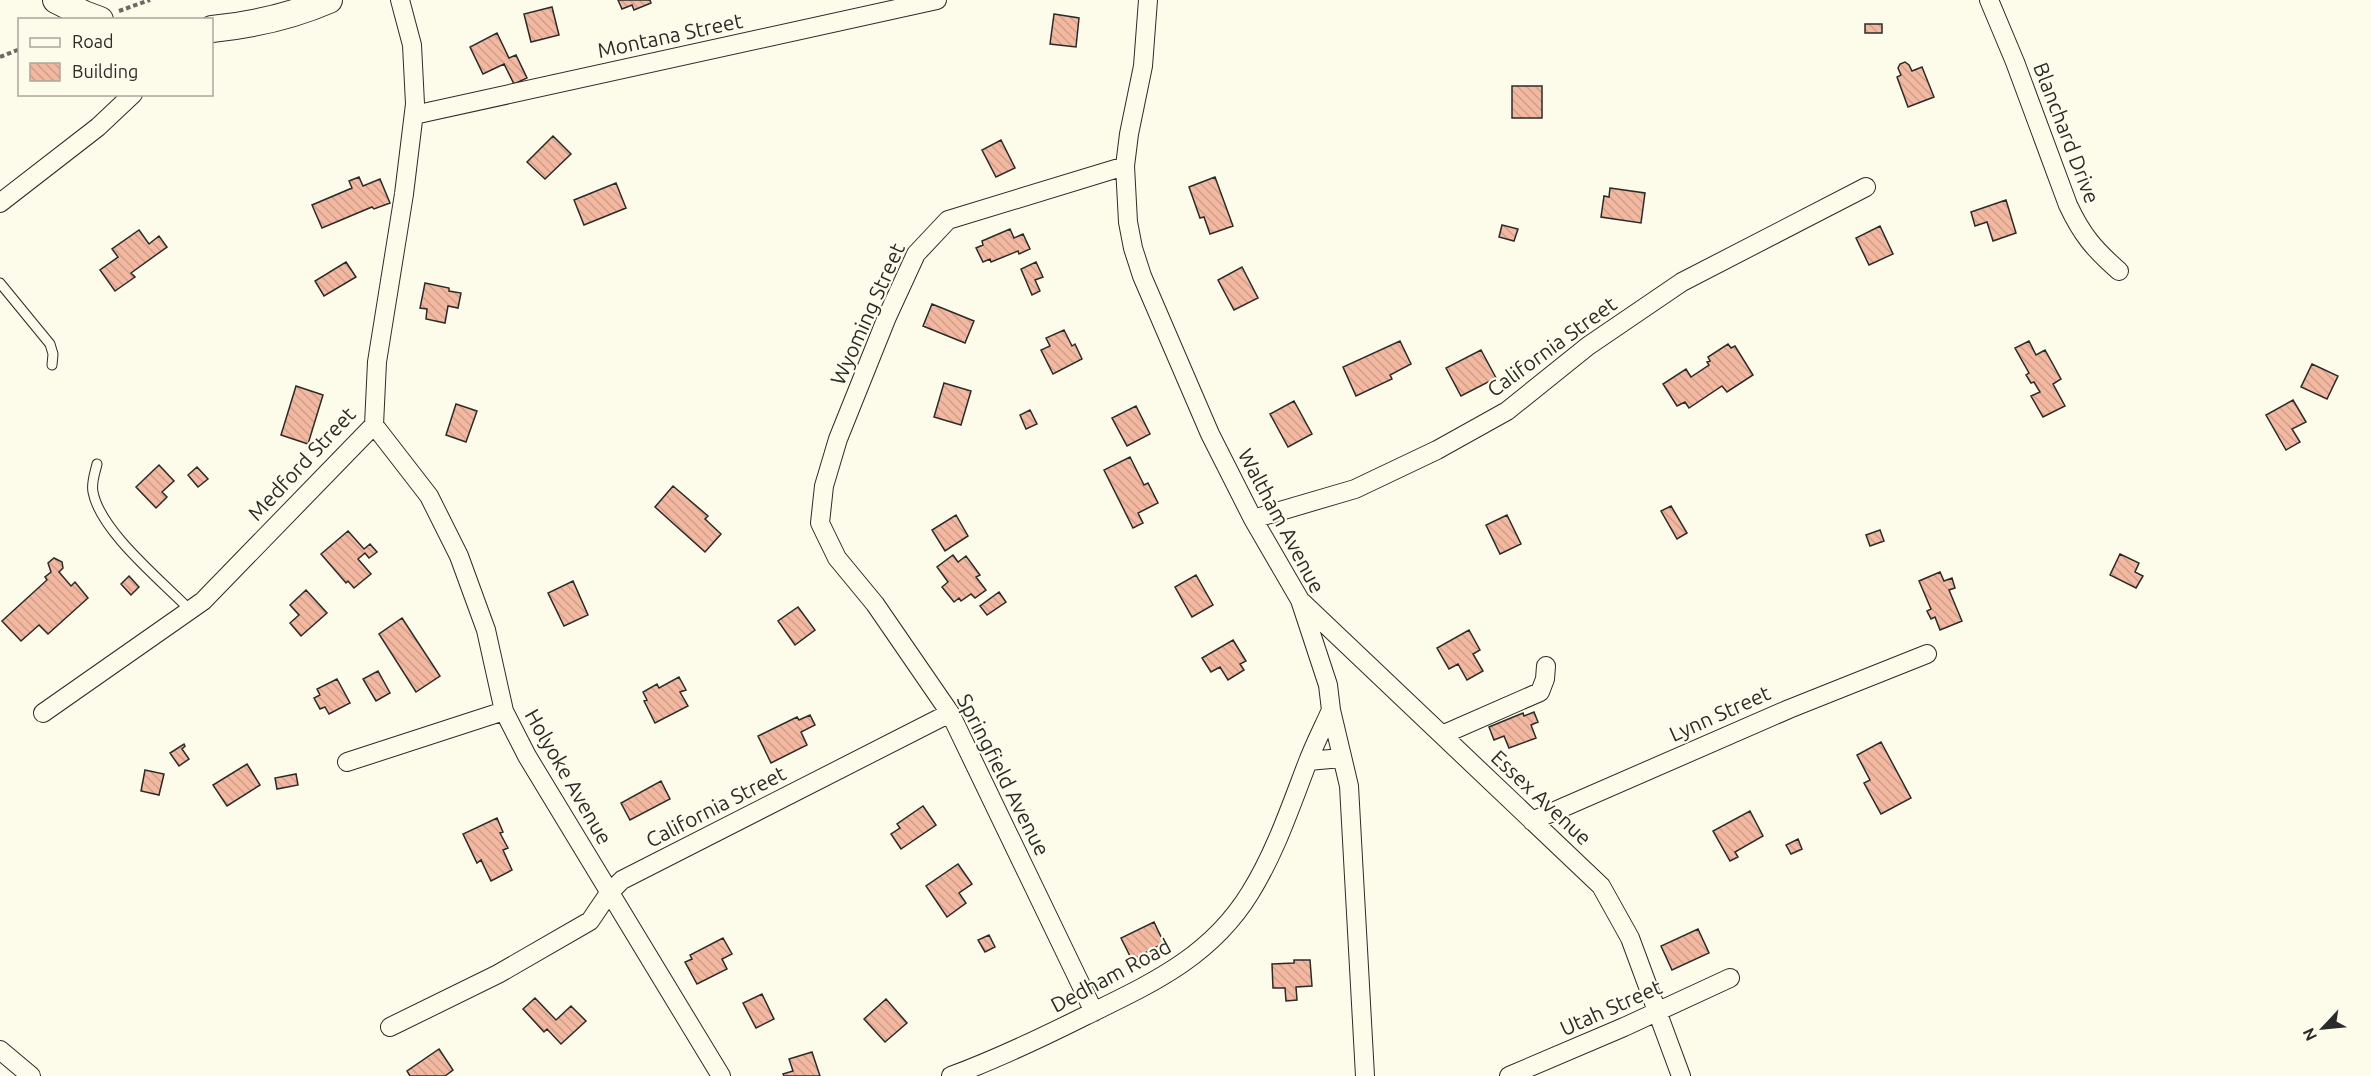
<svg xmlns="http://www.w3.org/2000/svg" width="2371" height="1076" font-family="Ubuntu,sans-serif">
	<defs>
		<pattern id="building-back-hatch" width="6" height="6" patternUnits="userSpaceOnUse" patternTransform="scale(1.5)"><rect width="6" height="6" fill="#f2b8a0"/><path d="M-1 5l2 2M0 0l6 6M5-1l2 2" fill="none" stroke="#d09e8a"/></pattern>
	</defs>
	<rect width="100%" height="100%" fill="#fdfbea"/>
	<path fill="url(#building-back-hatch)" stroke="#2b2b2b" stroke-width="1.5" d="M618 0H650L651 3 634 10 632 5 622 9Z
		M552 7 559 35 531 42 524 14Z
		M1054 14 1079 18 1076 47 1050 44Z
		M1865 24H1882V33H1865Z
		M497 33 509 58 516 55 527 78 514 84 504 64 483 74 470 47Z
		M1905 62 1909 65 1912 71 1922 67 1934 97 1908 107 1897 77 1901 75 1898 68 1900 64Z
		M1512 86H1542V118H1512Z
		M553 136 571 154 545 179 527 162Z
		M1001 140 1015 168 996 177 982 150Z
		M359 177 363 186 380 179 390 203 374 209 372 207 322 228 312 205 352 188 349 181Z
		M1215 177 1233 226 1210 234 1204 217 1200 218 1189 187Z
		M616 183 626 208 584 225 574 200Z
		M1610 188 1645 193 1641 223 1601 217 1604 196 1609 197Z
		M2006 200 2016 233 1993 241 1987 222 1975 226 1971 212Z
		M1502 225 1518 229 1514 241 1499 237Z
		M1880 226 1893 254 1869 265 1856 238Z
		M1010 229 1014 238 1023 234 1030 249 1019 254 1018 251 991 262 990 259 983 262 976 248 983 245 982 241Z
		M139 230 149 244 159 236 167 247 131 273 135 277 115 291 100 270 118 257 112 249Z
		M346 262 356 277 324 296 315 281Z
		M1036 262 1043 277 1035 280 1040 291 1032 295 1021 269Z
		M1242 267 1258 298 1234 310 1218 280Z
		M425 283 449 288V291L461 293 458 308 448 306 445 323 426 319 427 309 420 308Z
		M932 304 974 321 965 343 923 326Z
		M1064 330 1072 346 1075 344 1082 359 1053 374 1041 350 1050 346 1046 338Z
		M1400 341 1411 364 1390 375 1392 379 1356 396 1343 367Z
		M2029 341 2036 355 2045 350 2061 379 2053 384 2065 406 2043 417 2031 396 2040 392 2034 382 2031 383 2026 375 2029 373 2015 348Z
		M1728 344 1731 348 1735 346 1753 375 1727 392 1722 386 1689 408 1685 402 1677 406 1663 384 1686 369 1691 377 1709 365 1707 362 1710 361 1708 357Z
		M1481 350 1496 378 1461 396 1446 368Z
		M2312 364 2338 376 2327 399 2301 387Z
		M944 383 971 391 961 425 934 417Z
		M296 386 323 395 308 444 281 435Z
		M2293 400 2306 422 2292 429 2300 442 2286 450 2266 415Z
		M1294 401 1312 434 1288 447 1270 414Z
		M456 404 477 411 466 442 446 435Z
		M1136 406 1150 434 1127 446 1112 418Z
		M1030 410 1037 424 1026 429 1020 415Z
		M1130 457 1144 485 1148 483 1158 503 1138 513 1143 523 1133 528 1104 470Z
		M159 465 174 481 162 492 167 497 156 508 136 487Z
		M197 467 208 479 198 487 188 475Z
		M673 486 708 516 705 519 721 534 705 552 655 507Z
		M1671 506 1687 533 1677 539 1661 511Z
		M956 515 968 536 945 551 932 530Z
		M1507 515 1521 544 1500 554 1486 525Z
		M1880 530 1884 541 1870 546 1866 535Z
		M348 531 364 549 370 544 377 552 369 558 365 553 358 559 371 574 354 588 348 581 346 583 321 554Z
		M2120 554 2139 563 2135 572 2143 576 2136 588 2110 575Z
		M953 555 958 562 966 556 980 575 976 577 986 590 975 598 971 594 961 601 959 598 954 602 942 587 948 582 937 567Z
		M54 558 62 562 63 568 59 572 71 586 75 582 88 598 48 634 39 625 21 641 2 621 47 580 45 577 51 572 48 563Z
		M1940 572 1944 581 1952 578 1955 588 1949 590 1962 621 1940 630 1935 617 1931 619 1927 611 1931 609 1919 581Z
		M1196 575 1213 605 1192 617 1175 587Z
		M129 576 139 587 131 595 121 584Z
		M573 581 588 615 564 626 548 593Z
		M306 590 327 613 301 636 290 623 299 615 290 605Z
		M999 592 1006 602 987 615 980 606Z
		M798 607 815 630 795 645 778 621Z
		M402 618 440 676 416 692 379 634Z
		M1469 630 1480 650 1473 654 1483 671 1467 680 1458 664 1449 669 1437 648Z
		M1233 640 1246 661 1240 664 1244 670 1228 680 1220 667 1211 672 1202 658Z
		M378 671 390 693 376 701 363 679Z
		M679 677 686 690 680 692 688 706 655 723 644 701 647 700 643 692 657 684 659 688Z
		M337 679 350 703 329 714 325 707 320 709 314 698 320 695 317 689Z
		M1534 712 1538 722 1531 725 1536 738 1509 748 1504 736 1494 740 1489 727 1523 713 1524 716Z
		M810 715 815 725 801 732 807 745 771 763 758 736 797 717 799 720Z
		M1881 742 1911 798 1881 814 1864 783 1870 780 1857 755Z
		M184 744 185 746 182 749 189 759 179 766 170 753Z
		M247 764 260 785 227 806 213 785Z
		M145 770 164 774 159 795 141 791Z
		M296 774 298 785 277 789 275 778Z
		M661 781 670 799 630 820 621 803Z
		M923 806 936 825 901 849 891 834 900 828 897 824Z
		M1750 811 1763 836 1735 852 1738 857 1730 861 1713 831Z
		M497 818 503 832 500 833 508 848 503 850 512 870 491 881 481 860 477 863 463 834Z
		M1798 839 1802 849 1791 854 1786 845Z
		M958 864 972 884 959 893 966 903 947 917 926 886Z
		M1154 922 1164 943 1132 960 1121 938Z
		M1698 929 1709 953 1672 970 1661 946Z
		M989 935 995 947 985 952 978 940Z
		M723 938 732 954 722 959 727 969 697 984 685 962 692 959 690 955Z
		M1294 960H1310L1312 986 1296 987 1297 1000 1286 1001 1285 988H1273L1272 964 1294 963Z
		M762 994 774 1019 756 1028 743 1003Z
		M535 998 556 1020 571 1006 586 1021 561 1044 547 1029 544 1032 523 1009Z
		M886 999 907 1023 885 1042 864 1019Z
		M439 1049 453 1070 445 1076H410L407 1071Z
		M812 1052 820 1076H784L783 1074 793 1071 789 1059Z"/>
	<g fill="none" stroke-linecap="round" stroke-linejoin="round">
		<defs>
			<path id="lane" d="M0 283 50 344 53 354 52 365
				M97 464C95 473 91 483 93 492 100 531 162 581 190 610"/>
			<path id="street" d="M1148 0 1143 66 1129 134 1125 166 1128 222 1133 248 1142 276 1210 434 1253 519 1300 600 1328 685 1331 710 1349 786 1365 1076
				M1989 0 2015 62 2068 205C2082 235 2094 249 2119 271
				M414 115 937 0
				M0 203 98 127 133 94
				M374 425 429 496 459 556 486 630 504 711 527 756 721 1076
				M1253 519 1355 489 1437 450 1507 411 1588 346 1682 282 1866 187
				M1302 602 1601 886 1630 938 1681 1076
				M43 713 203 601 374 425 377 362 404 194 415 104 412 45 400 0
				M1442 735 1540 692 1545 679 1546 666
				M1308 761 1342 758
				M347 762 504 711
				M1532 821 1789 709 1927 654
				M1094 1012 950 713 875 604 837 558 820 523 824 486 838 439 887 317 916 254 948 220 1125 166
				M390 1027 498 974 590 921 609 893 622 880 950 713
				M0 1050 31 1076
				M951 1076C997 1059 1041 1038 1085 1016 1150 984 1210 958 1250 893 1275 853 1290 808 1307 764 1314 745 1323 728 1331 710
				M1509 1076 1624 1027 1730 978"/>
			<path id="secondary" d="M56 0 84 14 100 20
				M212 29C252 25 292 16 329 0"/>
		</defs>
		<use href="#lane" stroke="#2b2b2b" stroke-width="11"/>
		<use href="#street" stroke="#2b2b2b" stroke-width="20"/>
		<use href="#secondary" stroke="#2b2b2b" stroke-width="28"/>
		<path stroke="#6a6964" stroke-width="4" stroke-dasharray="4.5 3" stroke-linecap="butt" d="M119 11 150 0
			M0 57 20 49"/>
		<use href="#lane" stroke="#fdfbea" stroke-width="9"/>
		<use href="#street" stroke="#fdfbea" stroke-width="18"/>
		<use href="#secondary" stroke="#fdfbea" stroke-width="26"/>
	</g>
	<g text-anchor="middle" stroke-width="4.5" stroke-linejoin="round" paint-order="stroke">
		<g font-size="21" fill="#2b2b2b" stroke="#fdfbea">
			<text transform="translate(670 36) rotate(-12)" y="7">Montana Street</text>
			<text transform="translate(2066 133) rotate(69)" y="7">Blanchard Drive</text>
			<text transform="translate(868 314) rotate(-66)" y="7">Wyoming Street</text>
			<text transform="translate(1552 347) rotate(-36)" y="7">California Street</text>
			<text transform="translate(302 464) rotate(-47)" y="7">Medford Street</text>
			<text transform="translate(1281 521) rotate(62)" y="7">Waltham Avenue</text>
			<text transform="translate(1720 714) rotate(-24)" y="7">Lynn Street</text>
			<text transform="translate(1003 775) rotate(63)" y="7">Springfield Avenue</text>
			<text transform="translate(568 777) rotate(60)" y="7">Holyoke Avenue</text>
			<text transform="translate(1541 798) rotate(43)" y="7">Essex Avenue</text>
			<text transform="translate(716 807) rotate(-27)" y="7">California Street</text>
			<text transform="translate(1111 976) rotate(-28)" y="7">Dedham Road</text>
			<text transform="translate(1611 1008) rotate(-24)" y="7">Utah Street</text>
		</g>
	</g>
	<rect x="18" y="18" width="195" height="78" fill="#fdfbea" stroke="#a9a89e" stroke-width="1.5"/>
	<rect x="30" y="38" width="30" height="9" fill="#fdfbea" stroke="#a9a89e" stroke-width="1.5"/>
	<text x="72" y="48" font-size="18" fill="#2b2b2b">Road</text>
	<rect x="30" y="63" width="30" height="18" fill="url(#building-back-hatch)" stroke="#a9a89e" stroke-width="1.5"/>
	<text x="72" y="78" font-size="18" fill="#2b2b2b">Building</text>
	<g transform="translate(2323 1028) rotate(244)" stroke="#fdfbea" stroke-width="4.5" paint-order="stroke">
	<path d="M0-4.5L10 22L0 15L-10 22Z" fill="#2b2b2b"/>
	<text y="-9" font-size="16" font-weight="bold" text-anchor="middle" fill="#2b2b2b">N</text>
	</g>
</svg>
